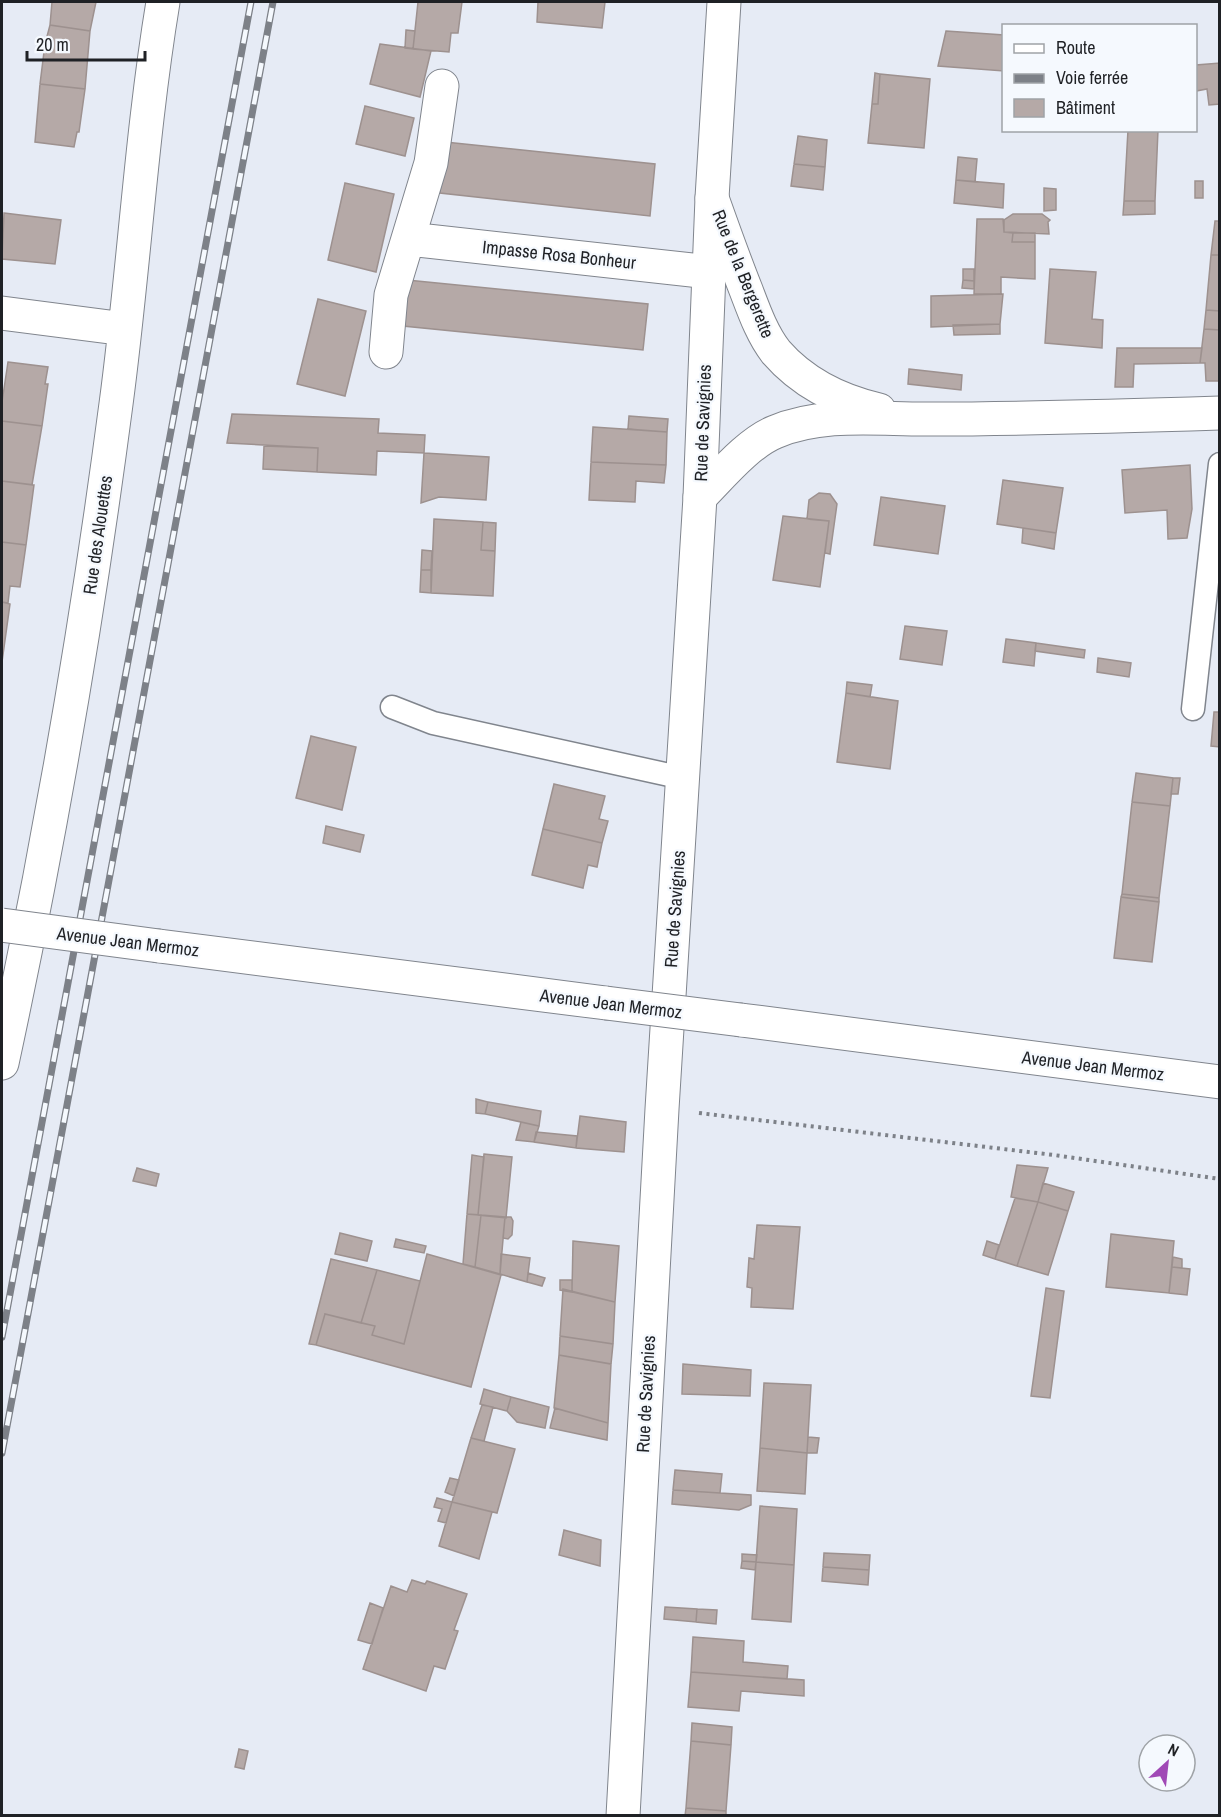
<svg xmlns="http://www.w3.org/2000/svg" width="1221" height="1817" font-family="'Archivo Narrow',sans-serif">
	<rect width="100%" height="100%" fill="#e6ebf5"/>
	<path fill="#b5a9a7" stroke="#9d918f" stroke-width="1.5" d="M52 2H96L90 31 50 25Z
		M418 2H462L458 33H451L449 52 413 49Z
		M538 2H605L602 28 537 22Z
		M50 25 90 31 85 89 40 84 45 44Z
		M406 30 415 31 413 49 405 48Z
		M946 31 1004 35V71L938 66Z
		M380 44 431 51 420 97 370 84Z
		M1220 63V104L1209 105 1207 89 1196 91V65Z
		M875 73 880 74 878 104H872Z
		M880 74 930 79 924 148 868 143 872 104H878Z
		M40 84 85 89 79 132H77L74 147 35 142Z
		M365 106 414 118 405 156 356 144Z
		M1128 130H1158L1155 201H1124Z
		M798 136 827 140 825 167 794 164Z
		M445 142 655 164 650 216 440 193Z
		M958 157 977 159 975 182 956 180Z
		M794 164 825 167 823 190 791 186Z
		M956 180 1004 184 1003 208 954 203Z
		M1195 181H1203V198H1195Z
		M345 183 394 194 376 272 328 260Z
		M1044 188 1056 189V210L1044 211Z
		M1124 201H1155V214L1123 215Z
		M4 213 61 220 55 264 2 259Z
		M1013 214H1042L1050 220 1048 222 1049 234 1004 232V220Z
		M977 219H1003L1004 232 1013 233 1012 242H1035V279L1001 277V294H974Z
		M1215 221H1220V255H1211Z
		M1013 233H1035V242H1012Z
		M1211 255H1220V311L1206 310Z
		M963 269H974V281L963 280Z
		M1050 269 1096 272 1092 319 1103 320 1102 348 1045 343Z
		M407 280 648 304 643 350 403 326Z
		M963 280 974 281V289L962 288Z
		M1003 294 1000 324 931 327V296Z
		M318 299 366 311 345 396 297 384Z
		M1206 310 1220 311V330L1204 329Z
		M1000 324V334L954 335 953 325Z
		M1204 329 1220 330V381H1206L1205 363H1200Z
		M1117 348H1202L1200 363 1134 364 1133 387H1115Z
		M8 362 48 367 45 384H48L42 426 2 421V402Z
		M909 369 962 375 961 390 908 384Z
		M232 414 379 419 378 433 425 435 424 453 377 451 376 475 317 472 318 448 227 443Z
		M629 416 668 419 667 432 628 429Z
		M2 421 42 426 32 485 2 481Z
		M593 427 667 432 666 465 591 462Z
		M264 446 318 448 317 472 263 469Z
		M424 453 489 457 486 500 439 497 421 503Z
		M591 462 666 465 664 483 636 481 635 502 589 500Z
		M1190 465 1192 509 1187 538 1168 539 1167 510 1125 513 1122 470Z
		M1003 480 1063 488 1056 533 997 524Z
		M2 481 34 485 26 545 2 542Z
		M819 493 830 494 837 504 830 554 825 553 829 521 807 519 809 500Z
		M881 497 945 506 938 554 874 545Z
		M783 516 829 521 820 587 773 580Z
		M434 519 483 522 481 550 495 551 493 596 431 593Z
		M483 522 496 523 495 551 481 550Z
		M1023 528 1056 533 1054 549 1022 543Z
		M2 542 26 545 20 587 10 586 8 603 2 602Z
		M422 550 432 551 431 570H421Z
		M421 570H431V593L420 592Z
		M2 602 10 604 2 662Z
		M905 626 947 631 942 665 900 659Z
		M1006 639 1036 643 1034 666 1003 662Z
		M1036 643 1085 650 1084 658 1035 651Z
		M1098 658 1131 663 1129 677 1097 672Z
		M847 682 872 685 870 697 846 693Z
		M846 693 898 701 890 769 837 762Z
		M1214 712H1220V747L1211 746Z
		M311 736 356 747 342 810 296 798Z
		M1136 773 1173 778 1170 806 1132 802Z
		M1173 778H1180L1178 794H1171Z
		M554 784 605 796 599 819 608 821 602 843 543 829Z
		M1132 802 1170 806 1159 898 1122 894Z
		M326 826 364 835 360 852 323 843Z
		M543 829 602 843 597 867 588 865 583 888 532 875Z
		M1122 894 1159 898V902L1121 897Z
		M1121 897 1159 902 1152 962 1114 958Z
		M476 1099 488 1102 485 1114 476 1113Z
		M488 1102 541 1111 539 1126 485 1114Z
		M580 1116 626 1122 624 1152 576 1148Z
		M521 1122 539 1126 534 1142 516 1140Z
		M536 1132 577 1136 576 1148 534 1142Z
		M484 1154 512 1157 506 1218 478 1215Z
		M472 1155 484 1157 478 1215 467 1214Z
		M1017 1165 1048 1168 1038 1202 1011 1197Z
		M137 1168 159 1174 156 1186 133 1181Z
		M1043 1183 1074 1192 1068 1211 1038 1202Z
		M1015 1198 1038 1202 1017 1266 995 1259Z
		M1038 1202 1068 1211 1048 1275 1017 1266Z
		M467 1214 481 1215 475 1267 463 1264Z
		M481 1215 505 1217 500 1274 475 1267Z
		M505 1217H511L513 1221 512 1235 508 1239 503 1238Z
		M757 1225 800 1227 793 1309 751 1307 752 1288 747 1287 749 1258 754 1259Z
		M340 1233 372 1241 367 1261 335 1254Z
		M1111 1234 1174 1241 1169 1293 1106 1287Z
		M396 1239 426 1246 424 1253 394 1247Z
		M573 1241 619 1246 615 1302 572 1292Z
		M987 1241 999 1245 995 1259 983 1255Z
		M427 1254 501 1275 471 1387 316 1345 325 1314 375 1326 372 1335 404 1344Z
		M501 1254 530 1258 527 1282 500 1274Z
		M1173 1257 1182 1259V1268L1172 1267Z
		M331 1259 377 1270 361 1323 325 1314 316 1345 309 1344Z
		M1172 1267 1190 1269 1187 1295 1169 1293Z
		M377 1270 420 1281 404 1344 372 1335 375 1326 361 1323Z
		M528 1273 545 1278 542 1286 527 1282Z
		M560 1280H572V1292L560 1290Z
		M1046 1288 1064 1291 1050 1398 1031 1396Z
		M563 1289 615 1302 613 1344 560 1336Z
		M560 1336 613 1344 611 1364 559 1355Z
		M559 1355 611 1364 608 1423 554 1408Z
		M683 1364 751 1370 750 1396 682 1394Z
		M764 1383 811 1385 807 1453 760 1448Z
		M484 1389 511 1397 507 1411 480 1404Z
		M511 1397 549 1407 545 1428 517 1422 507 1411Z
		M482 1405 493 1407 484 1441 471 1438Z
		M555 1408 608 1423 607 1440 550 1428Z
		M808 1437 819 1438 817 1453H807Z
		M471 1438 515 1449 497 1513 452 1502Z
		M760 1448 807 1453 805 1494 757 1491Z
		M675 1470 722 1474 720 1493 673 1490Z
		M450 1478 459 1480 454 1496 445 1492Z
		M673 1490 751 1495V1505L739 1510 672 1504Z
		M437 1498 452 1502 446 1523 438 1521 442 1509 434 1507Z
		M452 1502 492 1512 479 1559 439 1546Z
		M760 1506 797 1509 794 1565 756 1562Z
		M564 1530 601 1540 600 1566 559 1555Z
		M824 1553 870 1555 869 1570 823 1567Z
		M742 1554 757 1555 756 1562 742 1561Z
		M742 1561 756 1562 755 1570 741 1568Z
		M756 1562 794 1565 791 1622 752 1619Z
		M823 1567 869 1570 868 1585 822 1581Z
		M412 1580 425 1584 427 1581 467 1594 454 1630 458 1631 445 1669 434 1666 426 1691 363 1669 391 1586 407 1592Z
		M370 1603 383 1608 372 1644 358 1640Z
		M665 1607 697 1609 696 1622 664 1619Z
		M697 1609 717 1610 716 1624 696 1622Z
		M693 1637 744 1641 743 1662 788 1666 787 1679 691 1672Z
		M691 1672 804 1680V1696L741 1691 739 1711 688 1707Z
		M692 1723 732 1727 731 1745 691 1741Z
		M691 1741 731 1745 726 1811 686 1808Z
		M239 1749 248 1751 244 1769 235 1767Z
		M686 1808 726 1811V1816H685Z"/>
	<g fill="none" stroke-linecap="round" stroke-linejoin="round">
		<defs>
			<path id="service" d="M392 707 433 723 683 778
				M1193 709 1220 464"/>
			<path id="minor" d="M712 198C723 229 734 260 746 290 754 311 762 334 776 352 803 383 840 401 879 410
				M409 239 710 272
				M2 313 125 329
				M386 352 391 295 431 163 442 86
				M700 497C721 476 748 443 775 432 824 411 882 420 933 419 1028 419 1124 416 1220 413
				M2 1063C49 845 87 625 116 404 134 270 141 135 163 2"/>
			<path id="tertiary" d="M623 1816 662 1109 700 497 712 198 724 2"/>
			<path id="secondary" d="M159 946 606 1003
				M741 1020 1220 1082"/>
		</defs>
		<use href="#service" stroke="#80858d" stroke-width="25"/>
		<use href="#minor" stroke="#80858d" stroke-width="35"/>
		<use href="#tertiary" stroke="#80858d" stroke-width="35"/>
		<use href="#secondary" stroke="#80858d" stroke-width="35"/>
		<path stroke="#7d8188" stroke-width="4" stroke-dasharray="3 4.5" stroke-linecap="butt" d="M699 1113 1054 1155 1220 1179"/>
		<use href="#service" stroke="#fff" stroke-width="22"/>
		<use href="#minor" stroke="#fff" stroke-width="33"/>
		<use href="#tertiary" stroke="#fff" stroke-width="33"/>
		<use href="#secondary" stroke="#fff" stroke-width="33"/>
		<defs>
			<path id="rail" d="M2 1337 251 2
				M2 1453 273 2"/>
		</defs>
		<use href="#rail" stroke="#7d8188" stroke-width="7"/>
		<use href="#rail" stroke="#f5f9fe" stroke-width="4.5" stroke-dasharray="14" stroke-linecap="butt"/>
		<defs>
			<path id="secondary-bridge" d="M2 925 159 946
				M606 1003 741 1020"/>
		</defs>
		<use href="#secondary-bridge" stroke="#80858d" stroke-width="35" stroke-linecap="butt"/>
		<use href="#secondary-bridge" stroke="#fff" stroke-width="33"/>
	</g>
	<g text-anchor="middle" stroke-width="4.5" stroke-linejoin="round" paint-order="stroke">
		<g font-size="18" fill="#1f2125" stroke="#f5f9fe">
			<text transform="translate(559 255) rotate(6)" y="6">Impasse Rosa Bonheur</text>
			<text transform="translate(743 274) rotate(68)" y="6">Rue de la Bergerette</text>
			<text transform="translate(703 423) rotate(-88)" y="6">Rue de Savignies</text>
			<text transform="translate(98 535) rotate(-82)" y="6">Rue des Alouettes</text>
			<text transform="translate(675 909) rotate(-86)" y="6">Rue de Savignies</text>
			<text transform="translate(128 942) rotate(7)" y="6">Avenue Jean Mermoz</text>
			<text transform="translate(611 1004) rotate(7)" y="6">Avenue Jean Mermoz</text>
			<text transform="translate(1093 1066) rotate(7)" y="6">Avenue Jean Mermoz</text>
			<text transform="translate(646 1394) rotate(-87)" y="6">Rue de Savignies</text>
		</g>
	</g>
	<rect width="1221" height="1817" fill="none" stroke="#1f2125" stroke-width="6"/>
	<rect x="1002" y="24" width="195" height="108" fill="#f5f9fe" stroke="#9fa3a7" stroke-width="1.5"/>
	<rect x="1014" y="44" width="30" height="9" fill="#ffffff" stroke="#9fa3a7" stroke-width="1.5"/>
	<text x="1056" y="54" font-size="18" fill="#1f2125">Route</text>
	<rect x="1014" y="74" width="30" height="9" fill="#7d8188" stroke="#9fa3a7" stroke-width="1.5"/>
	<text x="1056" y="84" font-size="18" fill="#1f2125">Voie ferrée</text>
	<rect x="1014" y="99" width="30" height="18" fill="#b5a9a7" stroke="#9fa3a7" stroke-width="1.5"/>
	<text x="1056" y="114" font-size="18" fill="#1f2125">Bâtiment</text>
	<g transform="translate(1167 1763) rotate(27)"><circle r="28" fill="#f5f9fe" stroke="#9fa3a7" stroke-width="1.5"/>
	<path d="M0-4.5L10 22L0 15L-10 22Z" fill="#a049b6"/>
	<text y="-9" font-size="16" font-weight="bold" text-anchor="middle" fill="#1f2125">N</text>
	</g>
	<path d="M27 51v9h118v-9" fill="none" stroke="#1f2125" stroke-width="3"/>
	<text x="36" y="51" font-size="18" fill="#1f2125" stroke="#f5f9fe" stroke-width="4.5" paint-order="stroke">20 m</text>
</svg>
